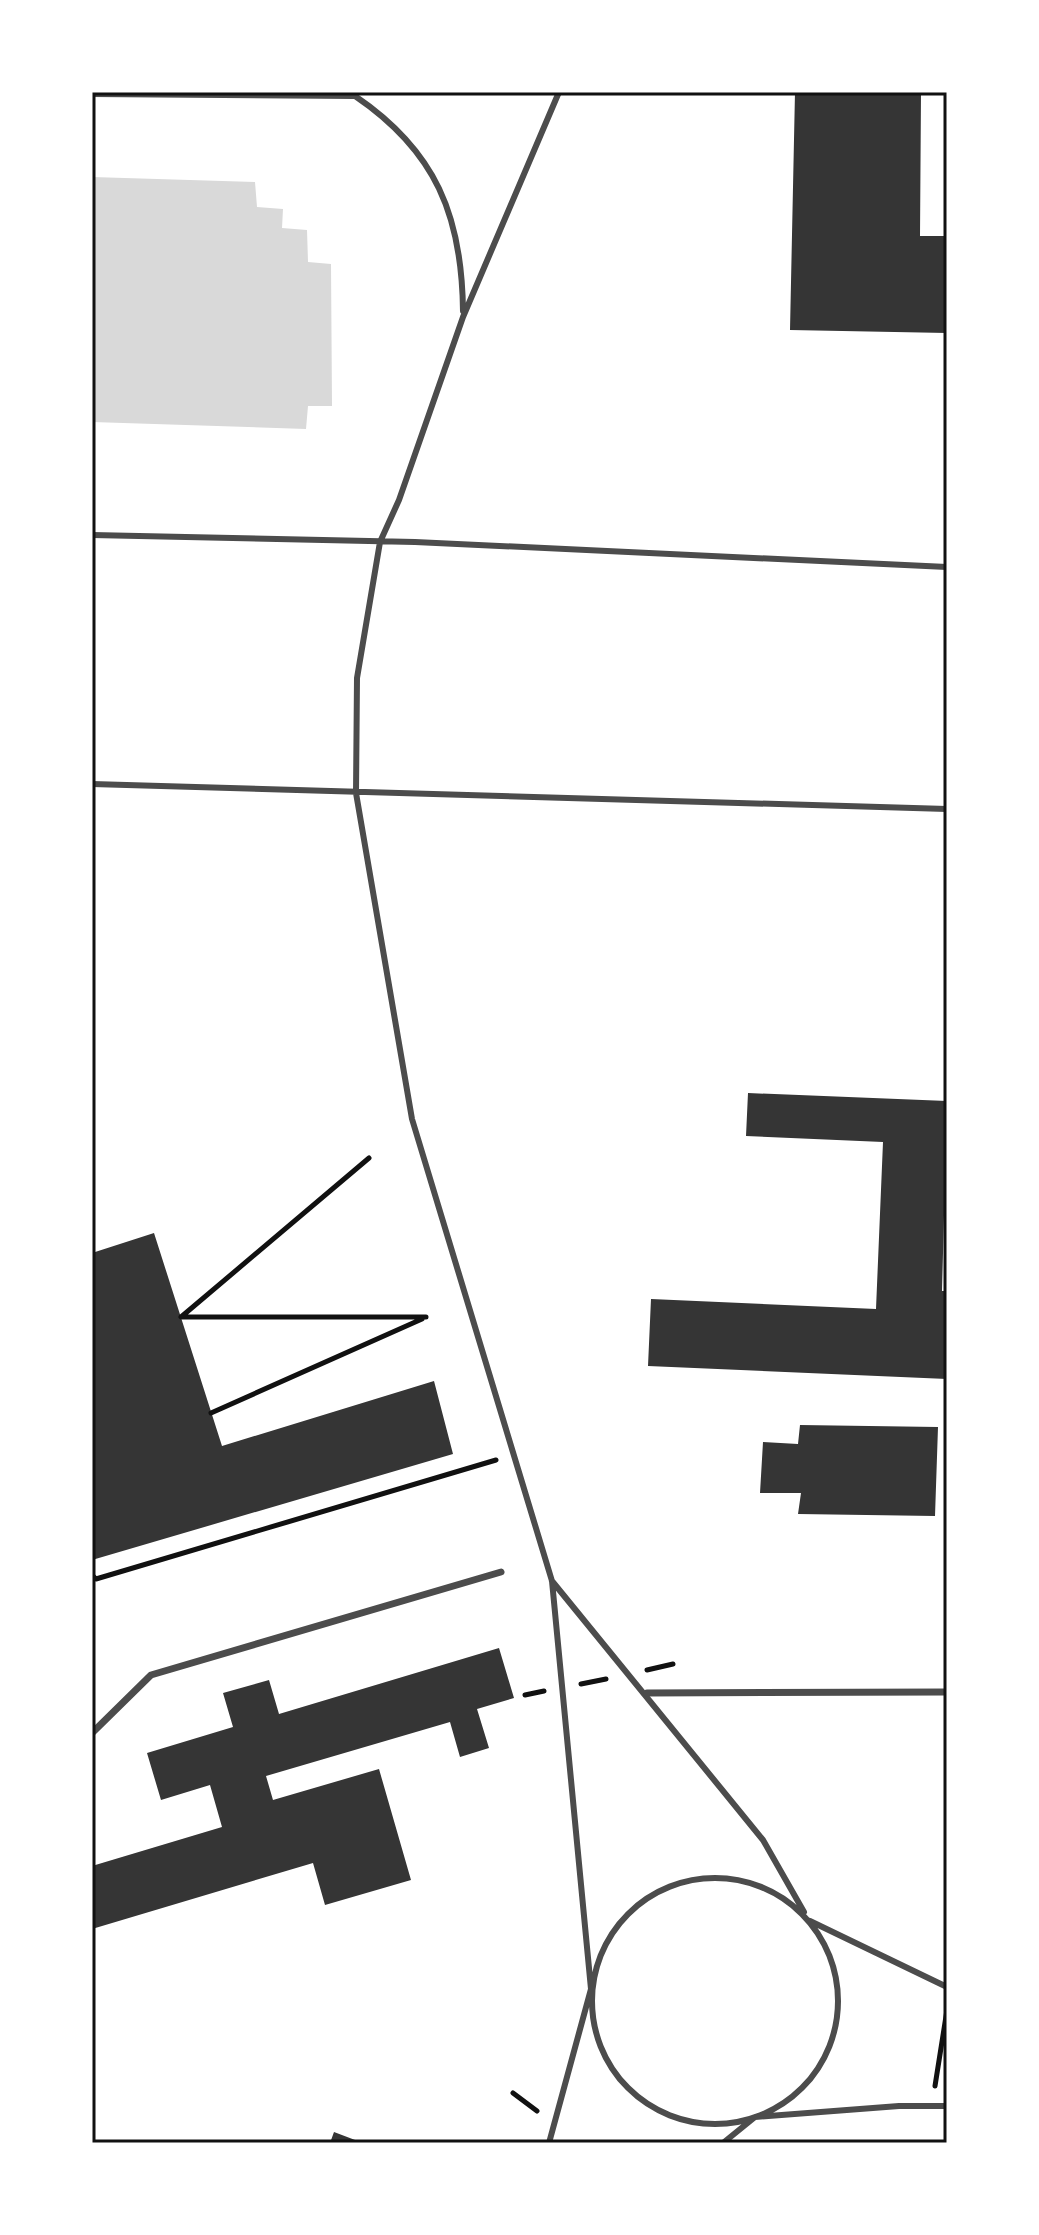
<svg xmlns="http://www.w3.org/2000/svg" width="1039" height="2235" font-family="'PT Sans Narrow',sans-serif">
	<rect width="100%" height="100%" fill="#fff"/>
	<path fill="#d9d9d9" d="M92 177 255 182 257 207 283 209 282 228 307 230 308 262 331 264 332 406H308L306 429 92 422Z"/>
	<path fill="#353535" d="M795 92H921L920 236H947V333L790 330Z
		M748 1093 947 1101 942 1291H947V1379L648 1366 651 1299 876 1309 883 1142 746 1136Z
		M154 1233 222 1446 434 1381 453 1454 92 1560V1253Z
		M800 1425 938 1427 935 1516 798 1514 801 1493H760L763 1442 798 1444Z
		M499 1648 514 1698 477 1709 489 1748 460 1757 450 1722 266 1776 273 1800 379 1769 411 1880 325 1905 313 1863 92 1929V1866L222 1827 210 1785 161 1800 147 1753 233 1727 223 1693 269 1680 279 1714Z
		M334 2132 363 2143H330Z"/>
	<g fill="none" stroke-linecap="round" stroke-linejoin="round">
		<path stroke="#111" stroke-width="5" d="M369 1158 181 1317H426
			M211 1413 422 1319
			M92 1575 96 1579 496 1460
			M647 1670 673 1664
			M581 1684 606 1679
			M525 1695 544 1691
			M935 2086 947 2010
			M513 2093 537 2111"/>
		<path stroke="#4c4c4c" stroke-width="6" d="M92 94 355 96C436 151 462 216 463 311
			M92 535 415 542 947 567
			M92 784 947 809
			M552 1581 763 1840 804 1912
			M592 2001a123 123 0 1 1 246 0a123 123 0 1 1-246 0Z
			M810 1921 947 1987
			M549 2143 591 1989 552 1581 412 1119 356 793 357 678 380 542 399 500 463 317 559 92
			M723 2143 755 2117 899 2106H947"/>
		<path stroke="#4c4c4c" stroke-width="7" d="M647 1693 947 1692
			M92 1733 151 1675 501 1572"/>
	</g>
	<rect width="1039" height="2235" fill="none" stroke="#ffffff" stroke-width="188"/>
	<rect x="94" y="94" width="851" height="2047" fill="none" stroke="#111" stroke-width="3"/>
</svg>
